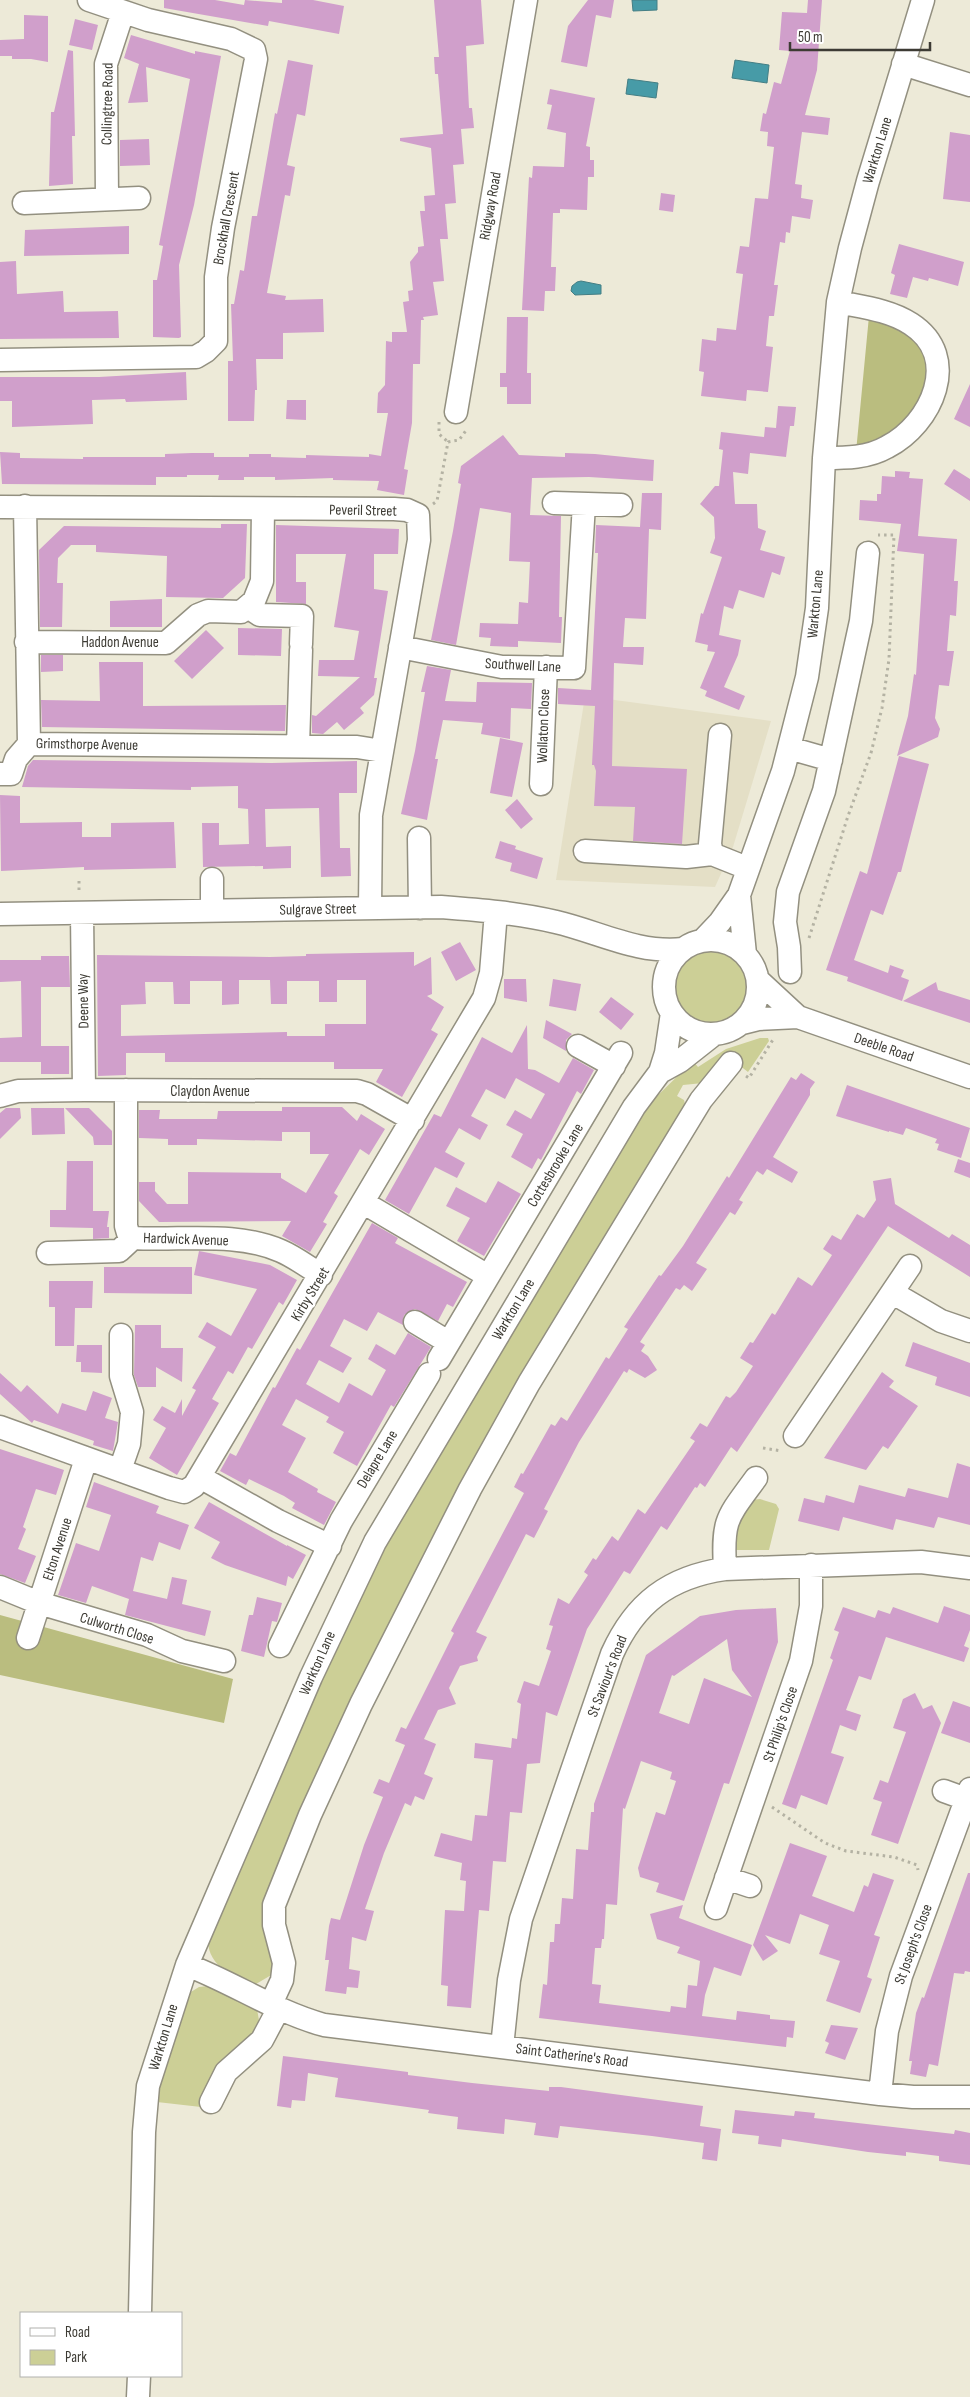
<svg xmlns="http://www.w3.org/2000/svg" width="970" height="2397" font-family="'Sofia Sans Condensed',sans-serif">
	<rect width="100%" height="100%" fill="#edead8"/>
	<path fill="#e4dfc6" d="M585 696 771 721 733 847 715 887 556 880Z"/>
	<path fill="#cccf96" d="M674 987a37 37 0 1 1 74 0a37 37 0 1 1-74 0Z
		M760 1038H768L769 1041 748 1072 726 1055 703 1083 683 1085 677 1096 684 1100 686 1108 308 1804 274 1952 273 1974 256 1984C232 1979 203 1962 209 1935L294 1746 331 1654 404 1507 651 1102 693 1061 698 1067 726 1049Z
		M760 1499 776 1504 779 1509 769 1550H736L731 1529 751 1500Z
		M208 1986 257 2009 260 2026 201 2107 157 2102 160 2078 186 1995 199 1987Z"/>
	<path fill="#babd7f" d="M869 316 885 321 915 338 930 361 927 394 892 437 856 452Z
		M0 1615 233 1679 224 1723 0 1675Z"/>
	<path fill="#479ba7" stroke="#447e84" d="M632 0H657V10L633 11Z
		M735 60 769 65 767 83 732 78Z
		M628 79 658 83 656 98 626 94Z
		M581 281 601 285V294L575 295 571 291 572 286 577 282Z"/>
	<path fill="#d09fcb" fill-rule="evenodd" d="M164 0H215L244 5 245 0 282 3V0H313L344 6 339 34 269 21 268 26 164 8Z
		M434 0H481L484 44 466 46 469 108H472L474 128 461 129 464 164 453 165 456 203 445 204 448 239H440L444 281 433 282 438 315 423 317 424 320H421L420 364H413L412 423 404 469 408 470 404 495 377 490 379 481 333 480V478L275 480V477H244V480H218L219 475H187V477H156V485L2 484 0 452 20 453V458L83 459V457H165V454L192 453H214V457H249V454H271V457L306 458V455L369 457V454L381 456 388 413H377L378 393 385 385 386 341 392 342V332H407L403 302 409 301 408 291 413 290 410 262 418 252V247L424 246 420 211H425L424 196 435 195 431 148 400 141V138L443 134 438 74H435L434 57H439Z
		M588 0H614L611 18 596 15 587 67 561 62 568 26Z
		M808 0H822L817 70 805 115 830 118 828 135 802 132 795 184 802 185 801 198 813 200 810 219 792 216 790 233 786 232 785 243 780 242 774 285H778L774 316H769L766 346 773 347 768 392 747 390 746 401 701 396 704 372 699 371 702 339 716 341 717 328 736 330 743 274 736 273 740 246 749 247 755 198 768 199 774 147 767 146 768 132 760 131 763 113 766 114 774 82 781 84 790 51 779 50 782 12 807 13Z
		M24 15 48 16V62L31 59H12V56H0V40L24 39Z
		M75 19 98 25 92 50 69 45Z
		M131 35 195 54V51L221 56 194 205 179 265 181 337 179 338 153 337V280H157L163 246 159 245 190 79 146 67 148 102 128 103 139 64 124 58Z
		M68 50 73 51 75 136H72L73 184 49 186 51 112H54Z
		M288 60 313 65 305 116 297 114 287 165 295 167 290 196 285 195 267 293 286 296 285 300 323 299 324 332 283 333V359H256L257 390H255L254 421H228V361H233L231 304H234L240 270 244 271 252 216H257L275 113 277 114Z
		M550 89 595 98 586 146 590 147V160H594V177H588L587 210 560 209V213H553L551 267H556L555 291H545L544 311 522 310 529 177 532 178 533 166 564 167 566 133 547 129 552 105 547 104Z
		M950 132 970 135V202L943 199Z
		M149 139 150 165 120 166V140Z
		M661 193 675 195 673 212 659 210Z
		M129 226V254L24 256 25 230Z
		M899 244 964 262 958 286 929 278 928 281 913 277 907 298 890 294 895 275 891 273Z
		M16 261 17 294 63 291 64 312 118 311 119 338 0 339V262Z
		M507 317H528L527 373H531V404H507V387H500V373H506Z
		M186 372 187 400 126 402 125 399 92 400 93 424 12 427V401H0V377H99Z
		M970 384V427L954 419Z
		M287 400H306V420L286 419Z
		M778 406 796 407 794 426H790L786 457 750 453 748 474 733 472 735 504H757L758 528 766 531 760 550 785 557 780 575 772 572 764 598 739 590 733 609 724 606 719 635 741 640 738 655 724 687 745 696 739 710 705 696 707 691 700 688 715 652 707 651 708 645 695 642 701 613 703 614 722 557 710 553 715 538 714 517 700 504 715 486H719L723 450 719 449 721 432 764 437 765 427 776 428Z
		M503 435 519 455 565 457V453L595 454 654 460 653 481 589 477 532 478 530 515 561 516 559 617H562L561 643 518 641V647L490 646 491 638 479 637 480 623 518 624 519 602 528 603 530 562 509 561 511 513 480 508 456 645 431 640 453 531 461 484 458 483 461 466Z
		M954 469 970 479V501L944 484Z
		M895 471 910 472 909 478 923 479 918 536 957 539 954 581H958L956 616 950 615 947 651H954L949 686 939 685 935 718 940 729 938 737 897 756 908 716 914 674 916 675 924 554 897 551 901 524 859 520 860 500 877 501V494H881L882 476 895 477Z
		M642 493H662L661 530 649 529 646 619 625 618 623 647H644L643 665 614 663 612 766 687 769 682 844 633 841 635 807 594 806 596 771 594 765H592L595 706 558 704V688L591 690 598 553H595L596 525 640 527Z
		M221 524H247L245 578 223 598 166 597 167 556 96 552V545H71L58 558 57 583H63L62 627H40L39 550 64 526 221 528Z
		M276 525 399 529 398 554H374V589L388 591 374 678H377L374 695 360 708 364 713 344 730 337 722 323 734 312 733V715L316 716 360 677 318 676 319 660H354L359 631 334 627 346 554H296V582H306V604L276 602Z
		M162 599V627H110V601Z
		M238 628 282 629 281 656 238 655Z
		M206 630 224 648 192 679 174 661Z
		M41 655H63V671L41 672Z
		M99 662H143V706L286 705 285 731 42 727 41 700 100 701Z
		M427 666 451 670 445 701 476 702 477 682 532 683 531 709 511 708 510 739 481 734 483 723 443 720 435 759H438L427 820 401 814 415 751 425 692H421Z
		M500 738 523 743 512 797 490 793Z
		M899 756 929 764 901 872H898L883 915 871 910 854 960 888 973 890 965 904 970 901 977 909 980 902 1001 847 981 848 977 826 970 860 871 867 874Z
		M33 760 272 763 357 761V793H339L340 848H350L351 876 321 877 319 808 265 809 266 847 291 846V868L263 869V866L203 867 202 823H219V845L249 844 248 809 238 808V786L191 787V790L22 787 28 766Z
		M0 795 20 796V823L82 822V837H111V823L174 822 176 868 84 870V867L1 871Z
		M517 799 533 819 521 829 505 810Z
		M500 841 516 846 515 849 543 858 537 879 510 871 512 863 495 858Z
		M460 942 476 970 456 981 441 952Z
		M414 952V966L431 957 432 994 427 996 444 1007 431 1030 438 1034 402 1097 376 1082 383 1069H334V1062H165V1053H126V1075L98 1076 97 955 270 957 306 956V954ZM239 980H270L271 1004H287V981H319V1002H337V980H366V1024H325V1036H287V1032L121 1036V1005L146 1004 145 982H173L174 1004H190V981H222V1005L239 1004Z
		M41 956H69L70 987H41V1046H69V1074H41V1062H0V1038L22 1037 21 981 0 982V960H41Z
		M504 979H526L527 1002 504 998Z
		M553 979 581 984 576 1011 549 1006Z
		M936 982 938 990 970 1000V1023L903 1001Z
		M611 997 634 1014 621 1030 599 1012Z
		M546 1020 572 1034 566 1040V1051L543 1038Z
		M527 1025 528 1069 535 1070 559 1083 573 1058 594 1070 581 1094 577 1091 541 1160 538 1158 532 1169 511 1157 523 1134 506 1125 515 1110 531 1119 545 1094 516 1078 505 1099 486 1089 471 1116 488 1125 480 1140 459 1128 445 1152 465 1163 457 1178 435 1167 409 1214 385 1200 434 1114 441 1117 482 1037 512 1053Z
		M801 1073 815 1082 810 1089V1095L773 1157 798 1172 792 1183 767 1169 763 1175 757 1171 739 1200 743 1202 735 1215 730 1212 696 1263 707 1269 692 1291 684 1285 680 1290 676 1288 640 1342 645 1345 641 1351 648 1356 657 1370 645 1378 629 1369 627 1373 624 1371 579 1442 544 1509 548 1511 534 1538 526 1534 476 1632 487 1637 477 1657 478 1661 460 1666 449 1688 456 1704 438 1710 424 1739 436 1744 424 1774 433 1778 424 1800 415 1796 411 1806 405 1803 384 1853 365 1909 374 1911 366 1941 352 1937 349 1969 360 1971 358 1988 347 1987 346 1994 325 1991 329 1960H325L329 1926 331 1918 340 1920 364 1845 383 1797 373 1793 379 1779 389 1783 405 1745 395 1741 401 1727 406 1729 454 1633 451 1631 524 1493 514 1487 521 1473 523 1474 551 1424 555 1426 561 1417 567 1421 606 1357 609 1359 628 1329 624 1327 659 1275 661 1276 683 1246 727 1176 729 1178 791 1077 796 1080Z
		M847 1085 970 1128 961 1158 937 1150 939 1144 935 1143 937 1139 906 1128 903 1135 889 1131V1132L836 1116Z
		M282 1107H342L357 1121 361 1114 385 1129 369 1155 360 1149 334 1193 338 1196 323 1222 327 1224 310 1252 282 1236 291 1221 159 1222 139 1201V1182H155V1191L167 1204H188V1172L281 1173V1178L306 1193 329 1154H310V1132H282V1141L197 1139V1145H168V1139L139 1138V1110H160L159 1119H217L218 1111H282Z
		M6 1108H20L21 1118 0 1139V1113Z
		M31 1108H64L65 1134 32 1135Z
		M65 1108H89L112 1131V1145H94L93 1137Z
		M958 1159 970 1163V1178L954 1172Z
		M67 1161H93V1211H109L107 1227H109V1238L93 1239V1228L50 1227V1210H66Z
		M891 1178 895 1204 949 1238 952 1234 970 1245V1277L888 1226 737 1452 731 1447 705 1487 700 1483 697 1488 695 1487 667 1530 661 1526 630 1574 624 1571 587 1629 557 1716 546 1712 540 1763 527 1764 522 1813 510 1812 506 1862 493 1861 489 1911 479 1910 471 2008 447 2006 448 1986 441 1985 445 1910 464 1911 466 1881 460 1880 462 1863 434 1856 441 1833 472 1841 475 1815 487 1816 493 1760 474 1758 475 1743 511 1748 512 1738 517 1739 521 1704 517 1702 524 1681 539 1686 551 1651 546 1649 553 1626 549 1625 558 1598 569 1604 588 1575 584 1572 593 1558 596 1560 612 1536 618 1541 638 1509 645 1514 695 1441 690 1438 700 1423 707 1427 726 1396 730 1398 736 1392 753 1366 740 1358 750 1342 753 1343 772 1313 775 1315 798 1277 812 1286 832 1255 823 1249 832 1235 841 1240 857 1214 864 1218 876 1200 873 1181Z
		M498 1181 521 1194 484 1256 457 1241 470 1218 446 1206 456 1187 486 1203Z
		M372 1223 398 1238 395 1243 467 1282 453 1307 447 1304 438 1321 415 1309 404 1315 403 1325 378 1312 367 1331 344 1319 330 1346 352 1358 343 1373 319 1360 306 1384 339 1403 349 1383 372 1396 386 1370 368 1359 376 1344 395 1355 408 1333 431 1347 394 1407 391 1405 357 1466 333 1453 344 1432 326 1422 329 1417 296 1399 282 1425 306 1438 288 1472 318 1489 317 1492 336 1502 324 1525 292 1508 295 1503 284 1496 249 1479 246 1485 220 1471 230 1453 236 1456 273 1387 275 1388 297 1348 300 1350Z
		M199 1251 270 1265 297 1280 283 1305 279 1302 252 1349 248 1347 233 1374 228 1371 212 1399 219 1403 177 1475 149 1458 166 1428 153 1420 162 1406 175 1413 182 1399V1416L196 1390 192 1388 216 1347 198 1337 207 1322 231 1336 257 1289 194 1275Z
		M104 1267H192V1294L104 1293Z
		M49 1281H93L92 1308H75L74 1346H55V1307H49Z
		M135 1325H161V1348H183L182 1382 156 1367V1387H138L134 1375Z
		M913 1342 970 1363V1397L935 1385 937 1377 905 1366Z
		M77 1345H102V1373L81 1372V1362H76Z
		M882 1372 894 1381 889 1387 918 1406 888 1449 883 1446 866 1470 824 1458Z
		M0 1373 21 1392 27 1385 58 1414 62 1403 86 1411 93 1391 112 1398 105 1418 118 1422 113 1451 93 1445 94 1441 34 1420 32 1423 0 1394Z
		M0 1449 64 1470 56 1495 36 1489 23 1527 26 1529 18 1549 36 1556 25 1583 0 1574Z
		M957 1463 970 1467V1525L938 1517 934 1528 896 1519 893 1530 843 1517 839 1531 798 1521 804 1498 824 1503 826 1495 854 1503 859 1485 905 1497 908 1488 948 1498Z
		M94 1482 159 1506 156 1513 189 1525 180 1550 159 1542 153 1561 141 1557 133 1591 167 1599 172 1577 187 1580 182 1604 211 1611 205 1636 125 1615 129 1599 92 1586 86 1603 58 1595 76 1543 99 1551 111 1515 86 1507Z
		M209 1502 287 1546V1545L306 1555 293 1579 288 1576 286 1586 225 1565 211 1558 220 1542 194 1528Z
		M257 1597 282 1603 277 1622 272 1621 264 1657 241 1651 249 1615H253Z
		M944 1606 970 1615V1630L964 1646 969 1648 964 1662 886 1637 871 1680 859 1676 846 1710 861 1715 856 1731 840 1725 831 1753 844 1757 827 1805 801 1795 796 1809 782 1804 833 1660 830 1658 839 1632 834 1630 843 1607 875 1618 878 1610 890 1614 893 1607 938 1623Z
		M776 1608 778 1642 729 1784 724 1783 684 1901 656 1892 659 1883 640 1877 638 1868 656 1812 665 1815 676 1781 670 1779 672 1772 641 1761 625 1809 623 1808 617 1905 606 1904 604 1939H602L601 1948H595L592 1984 601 1985 599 2003 670 2012 671 2006 686 2008 688 1985 697 1986 700 1961 677 1953 680 1947 657 1939 650 1914 683 1905 679 1918 752 1945 741 1976 714 1967 705 1995 702 2016 736 2020 737 2011 770 2015V2019L795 2021 793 2038 787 2037 786 2047 539 2018 543 1984 547 1985 550 1942H554L555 1924H560L562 1898 573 1899 576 1849 588 1850 591 1812H594V1804L646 1655 700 1616 736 1610ZM727 1639 732 1670 752 1697 704 1678 689 1724 659 1713 672 1675 674 1676Z
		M915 1693 923 1709 932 1705 941 1723 898 1844 871 1835 882 1802 873 1799 880 1780 888 1783 906 1732 893 1728 903 1699Z
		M953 1701 970 1707V1743L941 1733Z
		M790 1843 827 1856 812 1896 854 1912 864 1885 868 1887 873 1873 894 1880 874 1935 880 1937 867 1977 872 1979 860 2013 826 2001 840 1961 819 1954 829 1925 800 1914 790 1944 765 1935 778 1951 763 1961 753 1945Z
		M968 1873H970V1972L965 1971 964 1974 954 1973 938 2066 929 2064 926 2077 910 2074 912 2061H909L916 2013 922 1997 924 1998Z
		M831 2025 858 2028 845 2060 825 2053 829 2043 825 2041Z
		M283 2056 408 2072V2075L472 2083 549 2091V2087H561L703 2106 700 2126 721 2129 717 2161 702 2159 704 2143 652 2136 560 2126 558 2138 534 2135 536 2123 505 2119 504 2134 457 2129 458 2117 428 2113 429 2110 335 2097 338 2078 308 2073 305 2101 292 2100 291 2108 277 2106Z
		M735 2110 794 2116 795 2111 815 2113 814 2118 954 2134 955 2130 970 2133V2165L939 2161V2156L906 2152V2156L868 2152 782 2139 781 2147 758 2144 759 2136 732 2133Z"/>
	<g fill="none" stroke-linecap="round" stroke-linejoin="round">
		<defs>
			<path id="minor" d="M903 64 970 85
				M107 199 106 64 123 12
				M24 203 139 198
				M0 360 196 357 206 351 216 341V277L223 228 256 59 254 50 231 39 148 20 89 0
				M456 412 526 0
				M824 458C846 458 868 458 887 447 932 424 962 357 911 324 890 310 862 307 838 302
				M554 503 621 505
				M25 506 29 744 357 747 382 751
				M0 507 394 509 407 510 418 515 419 540 371 815 370 908
				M248 607 260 615 302 616 301 644
				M26 642 166 643 198 615 208 611 241 612 254 601 262 581 263 509
				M400 647 502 667 574 668 584 504
				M720 735 710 844 712 854 747 868
				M298 746 301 650
				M789 748 831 760
				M0 774H11L16 759 29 744
				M541 784 546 667
				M419 838 420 908
				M585 851 686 857 712 854
				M212 879V910
				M82 913 84 1090
				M0 914 441 907C480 910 518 913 556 922 599 932 638 954 683 949
				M664 987a47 47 0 1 1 94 0a47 47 0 1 1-94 0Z
				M702 941 720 922 739 895
				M745 954 739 895 783 771 807 677 817 608 824 458 838 302 850 248 868 181 923 0
				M790 972 789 947 785 922 788 892 824 791 861 621 868 553
				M758 980 798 1017
				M742 1023 758 1019 798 1017 970 1077
				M578 1046 614 1066
				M660 1072 680 1061 713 1035
				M126 1090V1226L128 1233 133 1238C181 1241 236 1231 281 1251 295 1257 308 1267 321 1275
				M0 1096 18 1091 84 1090 357 1091 367 1094 413 1120
				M364 1203 488 1276
				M48 1253 119 1251 133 1238
				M893 1293 941 1321 970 1331
				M415 1322 448 1342
				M439 1359 621 1053
				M0 1427 169 1488 184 1492 194 1486 484 998 491 973 496 912
				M795 1436 910 1266
				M120 1470 129 1444 132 1412 121 1376V1335
				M200 1477 278 1521 330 1546
				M725 1569C722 1519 727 1518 756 1478
				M0 1587 39 1603 147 1635 182 1651 224 1661
				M28 1638 86 1459
				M280 1646 341 1521 429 1374
				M944 1791 966 1799
				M726 1878 750 1886
				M716 1908 801 1661 811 1606V1565
				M187 1965C234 1983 276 2012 324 2025L880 2094 913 2097H970
				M271 2004 282 1980 284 1963 274 1925V1905L310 1815 361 1704 470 1489 529 1383 701 1100 731 1063
				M502 2047 509 1980 521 1919 612 1654C635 1603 669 1577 725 1569L921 1562 970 1568
				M880 2094 887 2031 901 1976 970 1789
				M211 2102 226 2072 262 2040 279 2008
				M140 2313 144 2132 148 2086 187 1965 311 1677 375 1542 634 1107 660 1072 666 1053 672 1013
				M138 2397 139 2376"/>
		</defs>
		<use href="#minor" stroke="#939080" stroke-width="25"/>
		<path stroke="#b4b2a3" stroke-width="3" stroke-dasharray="2.5 4" stroke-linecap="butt" d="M439 422V434L448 442
			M433 504 437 501 448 442 459 440 467 429
			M79 881V891
			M809 938 848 816 871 753 882 708 889 659 894 535H878
			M746 1076 749 1078 774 1038
			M763 1448 782 1451
			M772 1807 825 1843 846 1851 894 1857 917 1865 918 1870"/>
		<use href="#minor" stroke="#fff" stroke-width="22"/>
	</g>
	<g text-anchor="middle" stroke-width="5" stroke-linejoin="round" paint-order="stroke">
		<g font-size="15" fill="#3d3b34" stroke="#fff">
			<text transform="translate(107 104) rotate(-89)" y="5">Collingtree Road</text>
			<text transform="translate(877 150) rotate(-73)" y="5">Warkton Lane</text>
			<text transform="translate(490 206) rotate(-80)" y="5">Ridgway Road</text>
			<text transform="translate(226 218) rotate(-80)" y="5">Brockhall Crescent</text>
			<text transform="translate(363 510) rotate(1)" y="5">Peveril Street</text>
			<text transform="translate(815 604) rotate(-85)" y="5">Warkton Lane</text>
			<text x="120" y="647">Haddon Avenue</text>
			<text transform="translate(523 665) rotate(3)" y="5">Southwell Lane</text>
			<text transform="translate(543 726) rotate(-88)" y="5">Wollaton Close</text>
			<text transform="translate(87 744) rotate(1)" y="5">Grimsthorpe Avenue</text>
			<text transform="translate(318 909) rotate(-1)" y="5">Sulgrave Street</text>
			<text transform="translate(83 1001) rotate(-91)" y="5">Deene Way</text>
			<text transform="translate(884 1047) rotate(19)" y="5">Deeble Road</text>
			<text x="210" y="1096">Claydon Avenue</text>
			<text transform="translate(555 1165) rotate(-59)" y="5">Cottesbrooke Lane</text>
			<text transform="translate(186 1239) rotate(2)" y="5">Hardwick Avenue</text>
			<text transform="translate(310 1294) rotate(-59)" y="5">Kirby Street</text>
			<text transform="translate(513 1309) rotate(-59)" y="5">Warkton Lane</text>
			<text transform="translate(377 1459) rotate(-59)" y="5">Delapre Lane</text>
			<text transform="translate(57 1549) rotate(-72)" y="5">Elton Avenue</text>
			<text transform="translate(117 1628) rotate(17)" y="5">Culworth Close</text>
			<text transform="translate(317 1663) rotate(-66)" y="5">Warkton Lane</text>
			<text transform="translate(607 1676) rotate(-69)" y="5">St Saviour's Road</text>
			<text transform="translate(780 1724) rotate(-71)" y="5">St Philip's Close</text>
			<text transform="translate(913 1944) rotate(-70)" y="5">St Joseph's Close</text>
			<text transform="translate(163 2037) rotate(-73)" y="5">Warkton Lane</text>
			<text transform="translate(572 2055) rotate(7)" y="5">Saint Catherine's Road</text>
		</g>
	</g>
	<rect x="20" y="2312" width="162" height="65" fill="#ffffff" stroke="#b1b1ae"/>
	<rect x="30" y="2328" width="25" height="8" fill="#ffffff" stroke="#b1b1ae"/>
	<text x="65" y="2337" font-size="15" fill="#3d3b34">Road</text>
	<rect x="30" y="2350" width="25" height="15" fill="#cccf96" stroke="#b1b1ae"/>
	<text x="65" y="2362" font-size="15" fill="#3d3b34">Park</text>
	<path d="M790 42v8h140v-8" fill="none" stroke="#3d3b34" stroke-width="2.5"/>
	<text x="798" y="42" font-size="15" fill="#3d3b34" stroke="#ffffff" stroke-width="4" paint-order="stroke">50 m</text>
</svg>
